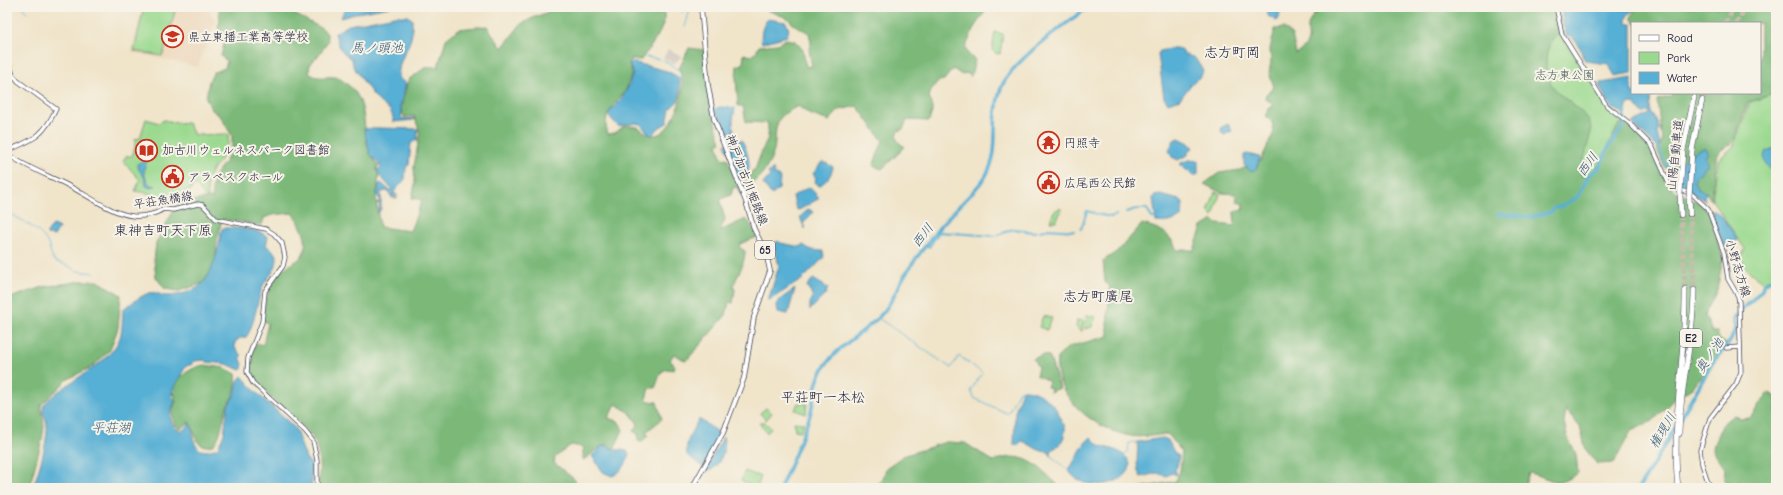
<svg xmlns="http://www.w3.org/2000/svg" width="1783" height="495" font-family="'Comic Neue','Klee One',sans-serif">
	<rect width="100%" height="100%" fill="#f7f3e8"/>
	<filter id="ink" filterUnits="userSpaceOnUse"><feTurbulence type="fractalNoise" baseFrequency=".025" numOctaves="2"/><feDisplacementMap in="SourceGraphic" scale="8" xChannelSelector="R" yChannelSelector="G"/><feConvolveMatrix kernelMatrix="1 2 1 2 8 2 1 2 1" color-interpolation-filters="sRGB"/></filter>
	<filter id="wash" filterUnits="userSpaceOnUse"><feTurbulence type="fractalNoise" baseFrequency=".012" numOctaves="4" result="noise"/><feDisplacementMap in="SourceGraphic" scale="16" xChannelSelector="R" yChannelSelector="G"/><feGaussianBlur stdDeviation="0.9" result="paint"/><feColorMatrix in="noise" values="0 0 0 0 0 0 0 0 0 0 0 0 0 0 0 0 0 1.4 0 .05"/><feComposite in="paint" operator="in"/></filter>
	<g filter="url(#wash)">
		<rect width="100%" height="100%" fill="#f0e4c9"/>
		<path fill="#edd7bb" d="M142 7H207L216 22 198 67 131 52Z
			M42 163 50 165 48 175 39 171Z"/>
		<path fill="#ccc2b9" d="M668 49 682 56 674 64 663 58Z"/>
		<path fill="#9ad98e" stroke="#5e7e64" d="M144 7H176L166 46 162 56 134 51Z
			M1560 30 1606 106 1625 121 1599 169 1580 182 1551 87 1543 68 1546 47Z
			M995 32 1003 34 1000 54 995 53 992 50Z
			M1776 93V276L1764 282C1753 275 1745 270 1741 257L1745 249 1712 200 1718 160 1733 147 1750 102Z
			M146 119 159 123 164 120 177 123H188L194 135 228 134C232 167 197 162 210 204L196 185 192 186 191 190 177 194 173 199 152 196V194L135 191 140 180 123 161 126 156H132L135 147V139L140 138Z
			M1215 192 1220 194 1213 217 1208 212Z
			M1060 208 1062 210 1056 221H1050L1054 211Z
			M1087 315 1095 317 1092 327 1085 329Z
			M1043 316 1052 318 1047 330 1039 327Z
			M1077 320 1084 321 1082 331H1080L1076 327Z
			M798 403 807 404 806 414 795 410Z
			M766 408 772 413 766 420 760 413Z
			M759 422H765L771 429 767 433Z
			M794 422 804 423 801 431 795 430Z
			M745 471 761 477 757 488H748L749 484 741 481Z"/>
		<path fill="#7bb979" stroke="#4e6e5a" d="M219 7H281L323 29 327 34 328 41 318 56 310 64 309 73C318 80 324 76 335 77 341 78 351 87 355 92 371 114 358 145 379 166L376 168 379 175 376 200 380 227 410 231 422 200 412 198 415 184 414 167 420 132 414 116 404 117 401 108 408 80 426 67H438L446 39 459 29 487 26 502 48 521 24 535 17 561 7H654L664 13C666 29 650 47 641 60L631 59 629 63 632 74 628 83 627 88C618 103 600 114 608 134L615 133 624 126C628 126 633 126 637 127 643 129 647 137 656 135 675 131 689 84 679 69L689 48 704 50 710 106 721 142 717 144 722 159 727 158 742 194 740 195 737 187 733 188 731 195 723 198 720 201 725 219 720 231 746 219 750 223 757 237 740 244 739 247 745 251C745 263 738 275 733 286L735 290 733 303H732L729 302 726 315 686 361 674 354 670 360 675 366 674 370 667 369 661 372 655 388H649L646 399 649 401 657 402 662 419 646 432 648 435 641 443 638 440V434L633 431 638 424 630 413 616 404 608 418 619 422 623 430 614 449 606 444C598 446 591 456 583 460V447L571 445 555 457 554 463 574 479 580 488H319C319 473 321 456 315 442 305 420 250 389 249 370 249 361 254 351 256 343L263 345 268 323 263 321C263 305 269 281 282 270 287 266 293 263 298 260 313 247 302 225 292 213L272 215 264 218 262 225 222 219 217 240 215 265 203 283 179 291 165 289 156 277 154 260 156 243 176 206 188 201 213 198 212 191 214 176 225 162 232 149V136L221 117 211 109 206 98 209 81 214 72 225 68 227 61 221 56 226 35 218 28 220 21Z
			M763 7H985V12L975 26 965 48 969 55 975 60 971 76 966 73 962 75 953 69 944 80 939 81 931 90 929 98 932 104V112L929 121 907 120 903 129 898 131 896 136 898 142 905 147 882 169 873 166 883 141 857 106 839 110 829 121 809 114 798 106C791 110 781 114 778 122 774 131 776 141 774 150 771 165 758 183 743 187L753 170H755C757 164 765 142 768 138V123L746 122 743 106H738L736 78 737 66 743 64 744 54 751 56 756 52 759 46 777 44 786 39 795 41 803 50 806 67 812 66 809 50 811 42 809 33 793 24C788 15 771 14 763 7Z
			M1318 7H1554L1560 32C1549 42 1547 48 1546 62 1543 97 1584 102 1592 128L1580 174 1582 177H1584L1598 166 1619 124H1622L1624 120 1651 148 1668 184 1676 191 1702 204 1710 216 1723 258 1717 290 1704 316 1707 320 1712 332H1717L1719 339 1726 344 1692 388 1674 399 1653 421 1631 431 1614 463 1597 464 1586 450 1580 427 1566 410 1564 422 1568 439 1576 454 1578 473C1556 490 1551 477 1529 473L1524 488H1139L1176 481 1180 471 1182 452 1168 434C1156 435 1142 438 1131 436 1096 431 1052 396 1057 358L1068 347 1109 336 1107 325 1110 287 1105 282 1103 261 1119 250 1142 224C1161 229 1169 232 1177 250H1194L1202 227 1213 220 1217 224 1235 226 1234 212 1237 210H1243L1244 204 1237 202 1236 194 1222 193 1204 184 1219 173 1240 170 1261 160 1274 132 1272 122 1266 116 1269 108H1272V103L1265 99 1266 94 1272 89 1273 84 1269 73 1271 62 1270 49 1275 29 1284 28 1292 35 1296 54C1317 41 1303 33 1310 21 1312 16 1317 12 1318 7Z
			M1636 7H1776V93L1748 102 1735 138 1731 144 1721 150 1716 158 1711 201 1707 193 1700 191 1684 181 1675 171 1665 168 1657 150 1662 141 1657 100 1672 96 1671 93H1760V23H1635L1631 18Z
			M82 281H98L121 295 118 328 110 350 93 366 68 379 41 405 44 426 42 440 29 488H7V299L43 287Z
			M1042 355 1049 356 1060 388 1050 392 1051 388 1047 387 1049 381 1036 375 1038 367 1033 359Z
			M204 365 225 368 236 374C237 382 235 391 232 398 230 401 228 403 227 406 224 415 221 437 214 444 211 446 206 447 202 445 193 442 196 429 189 422L180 429 176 426C173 417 170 410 176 402 169 382 186 369 204 365Z
			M1770 393 1776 397V488H1741L1740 482 1727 484 1724 478 1725 468C1714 455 1708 451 1719 434 1720 431 1721 428 1722 425 1725 421 1730 418 1734 415L1740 419 1750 418C1759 407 1758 402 1770 393Z
			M946 442 965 443 993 461C1027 449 1038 467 1061 488H875L884 476 886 468 903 456Z"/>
		<path fill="#56afd4" stroke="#3c6888" d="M343 7H390L357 13 341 18 344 10Z
			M1267 7H1274L1280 12 1279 18 1277 21 1268 16Z
			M1562 7H1616L1623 10 1632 9 1633 11 1628 14 1626 20 1628 24H1632V73L1614 76 1609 64 1585 61 1582 51 1571 35 1567 36C1564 30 1560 13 1562 7Z
			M395 16H408L412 19C412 25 413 32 411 38 407 52 395 65 400 80L406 83 400 107 402 111 401 117 403 119 414 118 413 120 393 122V117L390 110C374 101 364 81 353 66L352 59C341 53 338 45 335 33L349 25Z
			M768 19 786 22 789 30 787 36 762 43C760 36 762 25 768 19Z
			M1173 48C1179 48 1182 49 1184 54L1195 58 1203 71 1201 76 1193 82 1180 99 1168 103 1164 98 1158 54 1160 51Z
			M632 62 667 71 680 78V94L678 101 670 109 667 123 660 127 651 136 640 124 636 123 618 126 608 115C610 109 615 108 618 103 621 99 625 94 627 89 630 85 630 79 633 74L629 63Z
			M1632 78V93H1652C1650 100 1649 108 1652 114L1654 115 1659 129 1657 133 1660 145 1658 148 1632 123 1650 114 1649 111 1643 114 1634 103 1628 104 1625 114 1611 107 1600 88 1601 83Z
			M720 107 735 108 733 120 734 134 728 131 725 133V126L714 111V109Z
			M1228 124 1232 131 1224 135 1221 131 1222 127Z
			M377 128 418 129 417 140 411 143 409 165 406 167 405 179 394 192 398 196 392 194 393 196 398 198H392L388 191 381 192V209L378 214 380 204 377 203 380 200 377 194 379 188 378 185 381 183 389 190 392 189 379 175 377 169H380L381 166 370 154 364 129Z
			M1179 138 1189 143 1193 148 1188 152V155L1178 160 1172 157 1169 150 1174 140Z
			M742 140C748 152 755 175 740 182L725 144Z
			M1776 146V175C1769 167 1760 162 1766 151L1775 148Z
			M1705 148 1708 153 1705 157 1708 165 1705 166C1703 173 1695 174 1694 182L1698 189 1707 193 1704 196 1705 201 1691 192 1676 186V184C1679 169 1677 163 1691 154 1696 151 1699 149 1705 148Z
			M1247 154 1260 157 1257 168 1251 172 1244 165V155Z
			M145 160H149C141 167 144 177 150 185L156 186 150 188 146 186C145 173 139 174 137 164Z
			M1189 160 1198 161V174L1194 176 1180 165 1181 163Z
			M824 162 833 167C831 177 826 181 819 186L815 182 816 178 813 174 821 163Z
			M772 169 774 171 773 175 775 174 780 178 779 189 772 195 763 184 770 176 768 173Z
			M809 187 818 196V199L799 210 796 209 793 196Z
			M1161 195 1179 200 1183 203 1182 216C1174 222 1166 223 1156 222L1153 198 1154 196Z
			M809 209 813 212 803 224 805 229 800 217Z
			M1712 210H1715L1726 222 1738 240 1724 246 1712 217Z
			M53 225 59 228 54 236 47 235V233Z
			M223 228C234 228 262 228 268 238L266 245 277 255C278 274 265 276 261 291 258 301 252 333 245 338H240L235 342V348L242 355 240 357 243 364 242 369 240 370 227 364 207 362 204 360 194 361 193 364 186 366 173 389 172 396 175 402C169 411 168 426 181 431L186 428 189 423C197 433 188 438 200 450L207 451 218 448 224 434 228 406 235 394 238 381 242 376 256 392 295 428 306 458 311 464 312 488H32C38 476 48 440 47 426 47 419 41 413 44 405 64 381 107 367 119 340 123 331 122 320 123 309 131 304 140 296 149 293 156 291 161 296 167 296 179 296 196 291 204 282 212 273 218 251 220 239 221 234 220 231 223 228Z
			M777 241 781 243 800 247 803 245 811 250 823 251 824 257 803 279 768 301 779 266 774 244Z
			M813 279 828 288 825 295 810 310V303L813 297 807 286Z
			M795 289 788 314 778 312 777 306 778 301Z
			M1022 390C1035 389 1051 400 1058 412 1061 418 1061 422 1065 426 1066 439 1060 445 1051 451V456L1049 452C1037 452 1033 445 1022 441L1017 446 1014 445 1015 412Z
			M699 419 717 431 720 436 703 467 687 455C684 443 693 429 699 419Z
			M723 437C728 451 717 471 703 473Z
			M1091 437C1094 440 1096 443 1099 445 1107 449 1118 449 1124 455 1146 474 1101 495 1077 479 1073 476 1070 474 1069 470L1085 443Z
			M1163 438 1168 440 1175 454 1179 456 1177 467 1175 469 1177 475 1172 473 1166 476 1157 473 1141 477C1134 469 1139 452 1137 442Z
			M605 445 613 449 627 451 629 454C628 463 621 473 612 476L603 472 592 456 601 447Z"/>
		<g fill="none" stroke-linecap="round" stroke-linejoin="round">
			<path stroke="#56afd4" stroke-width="1" d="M23 7 26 12 29 14
				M682 7V12
				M685 27 689 13V7
				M645 57 660 59
				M663 60 679 70 681 76
				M7 76H12
				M7 212C18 218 39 229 46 240 50 246 50 254 54 261L71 267
				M72 268 77 271 94 273
				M878 318 951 368 959 356 969 363
				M972 365 982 373
				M981 375 971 390 974 398 1006 413H1008L1019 391H1022
				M1051 456 1069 471
				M1124 456 1128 451 1129 443 1136 442"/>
			<path stroke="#56afd4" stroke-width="2" d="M1659 147 1672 178V182L1676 185
				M1126 212 1136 209H1147L1152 218H1157
				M1096 214 1111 217 1116 215
				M1081 229 1087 211 1094 213
				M1024 231 1035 232 1037 231
				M1040 231 1049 229 1074 231
				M998 235 1013 229 1022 230
				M926 245 929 247 939 232 995 236"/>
			<path stroke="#56afd4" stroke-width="3.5" d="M1498 214 1532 217 1551 212 1554 208 1560 207 1577 197 1590 174 1599 168 1607 150 1624 125V110
				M1740 312 1762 290 1763 285 1776 276
				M1680 419 1712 364 1731 340 1735 329 1734 319 1737 315
				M780 488C791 464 802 440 810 415 815 398 813 386 823 369 838 345 861 335 880 316 894 302 895 290 905 275 914 260 925 247 935 233 950 213 972 196 985 177 999 155 993 136 996 112 997 103 998 94 1002 86 1013 60 1065 25 1088 7
				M1638 488 1644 480 1676 426"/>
		</g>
	</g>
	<g filter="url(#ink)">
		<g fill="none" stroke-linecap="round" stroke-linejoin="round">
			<path stroke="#c7bdad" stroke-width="5" stroke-dasharray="5 2.5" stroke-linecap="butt" d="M1725 23 1735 7
				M1736 23 1747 7
				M1702 100 1705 93
				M1690 214 1694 290
				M1681 215 1685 289"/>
			<defs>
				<path id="secondary" d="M1556 7 1562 34 1607 106 1628 122 1652 146 1669 184 1676 188 1692 194 1708 209 1724 253 1728 279 1738 296 1739 302 1741 372 1736 384 1710 418 1700 450 1702 464 1710 488
					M7 57 13 75 18 81 56 109C43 137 34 139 7 151
					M7 154C26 167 47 175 67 185 86 194 112 214 133 216 142 217 157 214 163 209L173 210 198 204 203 205 216 219 266 229 274 234 282 243 285 257 283 266 265 291 262 322 248 358 247 372 253 383 305 431 313 441 317 460V488
					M1726 348 1740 347"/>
				<path id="primary" d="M692 488 723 433 744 378 754 317 770 271 766 253 754 229 746 202 714 119 708 85 701 7"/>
				<path id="highway" d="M1683 150 1694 97
					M1692 150 1702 100
					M1680 194 1681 215
					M1689 197 1690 214
					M1679 434C1680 386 1694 339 1694 290
					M1678 488C1671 421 1686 356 1685 289"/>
			</defs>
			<use href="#secondary" stroke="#413f50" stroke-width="5"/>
			<use href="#primary" stroke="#413f50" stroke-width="5.5"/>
			<use href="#highway" stroke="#413f50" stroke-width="6"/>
			<use href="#secondary" stroke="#fff" stroke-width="3.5"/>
			<use href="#primary" stroke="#fff" stroke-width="4"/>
			<use href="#highway" stroke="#fff" stroke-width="5"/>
			<defs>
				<path id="highway-bridge" d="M1680 194 1683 150
					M1689 197 1692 150"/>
			</defs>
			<use href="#highway-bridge" stroke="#413f50" stroke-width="6" stroke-linecap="butt"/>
			<use href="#highway-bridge" stroke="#fff" stroke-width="5"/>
		</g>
	</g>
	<defs>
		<symbol id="school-ring" viewBox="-11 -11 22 22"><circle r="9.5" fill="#f7f3e8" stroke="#c8321e" stroke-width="1.5"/><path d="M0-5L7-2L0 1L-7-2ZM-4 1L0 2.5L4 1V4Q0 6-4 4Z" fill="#c8321e"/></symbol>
		<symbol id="temple-ring" viewBox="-11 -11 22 22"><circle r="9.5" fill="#f7f3e8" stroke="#c8321e" stroke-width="1.5"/><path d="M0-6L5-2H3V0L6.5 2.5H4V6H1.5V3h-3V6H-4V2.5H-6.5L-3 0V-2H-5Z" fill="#c8321e"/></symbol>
		<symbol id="library-ring" viewBox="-11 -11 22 22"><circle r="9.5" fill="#f7f3e8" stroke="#c8321e" stroke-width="1.5"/><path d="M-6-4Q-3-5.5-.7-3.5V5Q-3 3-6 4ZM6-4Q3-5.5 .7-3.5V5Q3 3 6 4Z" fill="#c8321e"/></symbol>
		<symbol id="civic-ring" viewBox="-11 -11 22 22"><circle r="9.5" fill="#f7f3e8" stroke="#c8321e" stroke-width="1.5"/><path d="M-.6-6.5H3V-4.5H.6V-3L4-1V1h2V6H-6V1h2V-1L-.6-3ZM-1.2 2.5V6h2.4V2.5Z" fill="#c8321e"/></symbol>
	</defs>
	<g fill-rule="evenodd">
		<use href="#school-ring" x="160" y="24" width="25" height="25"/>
		<use href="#temple-ring" x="1036" y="130" width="25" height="25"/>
		<use href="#library-ring" x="134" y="138" width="25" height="25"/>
		<use href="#civic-ring" x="160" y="164" width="25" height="25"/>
		<use href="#civic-ring" x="1036" y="170" width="25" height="25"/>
	</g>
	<g text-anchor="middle" stroke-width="4" stroke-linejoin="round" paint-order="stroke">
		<g fill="#f7f3e8" stroke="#62616f" stroke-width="1">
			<rect x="755" y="241" width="20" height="18" rx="3"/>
			<rect x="1680" y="329" width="22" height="18" rx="3"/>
		</g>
		<g font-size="11" font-weight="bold" fill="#22223b">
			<text x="765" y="254">65</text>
			<text x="1691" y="342">E2</text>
		</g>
		<g font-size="12" fill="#22223b" stroke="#f7f3e8" text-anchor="start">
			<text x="188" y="41">県立東播工業高等学校</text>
			<text x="1064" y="147">円照寺</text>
			<text x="162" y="154">加古川ウェルネスパーク図書館</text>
			<text x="188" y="181">アラベスクホール</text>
			<text x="1064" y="187">広尾西公民館</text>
		</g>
		<g font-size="12" fill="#465954" stroke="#f7f3e8">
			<text x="1565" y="79">志方東公園</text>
		</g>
		<g font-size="12" fill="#22223b" stroke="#f7f3e8">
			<text transform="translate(1675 155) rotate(-84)" y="4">山陽自動車道</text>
			<text transform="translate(747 180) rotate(69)" y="4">神戸加古川姫路線</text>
			<text transform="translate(163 200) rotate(-9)" y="4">平荘魚橋線</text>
			<text transform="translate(1738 268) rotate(73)" y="4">小野志方線</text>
		</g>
		<g font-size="13" font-style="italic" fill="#375a78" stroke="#f7f3e8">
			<text x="377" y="52">馬ノ頭池</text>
			<text transform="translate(1587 164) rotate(-54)" y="5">西川</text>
			<text transform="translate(922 235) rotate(-52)" y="5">西川</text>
			<text transform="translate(1709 355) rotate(-56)" y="5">奥ノ池</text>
			<text x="111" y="432">平荘湖</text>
			<text transform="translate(1662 430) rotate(-59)" y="5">権現川</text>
		</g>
		<g font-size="14" fill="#22223b" stroke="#f7f3e8">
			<text x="1232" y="57">志方町岡</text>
			<text x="163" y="235">東神吉町天下原</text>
			<text x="1098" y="301">志方町廣尾</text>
			<text x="823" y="402">平荘町一本松</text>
		</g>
	</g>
	<rect width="1783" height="495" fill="none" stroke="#f7f3e8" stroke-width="24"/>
	<rect x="1631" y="22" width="130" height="72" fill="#f7f3e8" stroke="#a29fa3"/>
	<rect x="1639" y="35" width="20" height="6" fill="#ffffff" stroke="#a29fa3"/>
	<text x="1667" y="42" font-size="12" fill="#22223b">Road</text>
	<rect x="1639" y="52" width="20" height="12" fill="#9ad98e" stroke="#a29fa3"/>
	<text x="1667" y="62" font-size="12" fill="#22223b">Park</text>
	<rect x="1639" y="72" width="20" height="12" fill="#56afd4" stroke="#a29fa3"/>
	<text x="1667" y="82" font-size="12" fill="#22223b">Water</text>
</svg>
